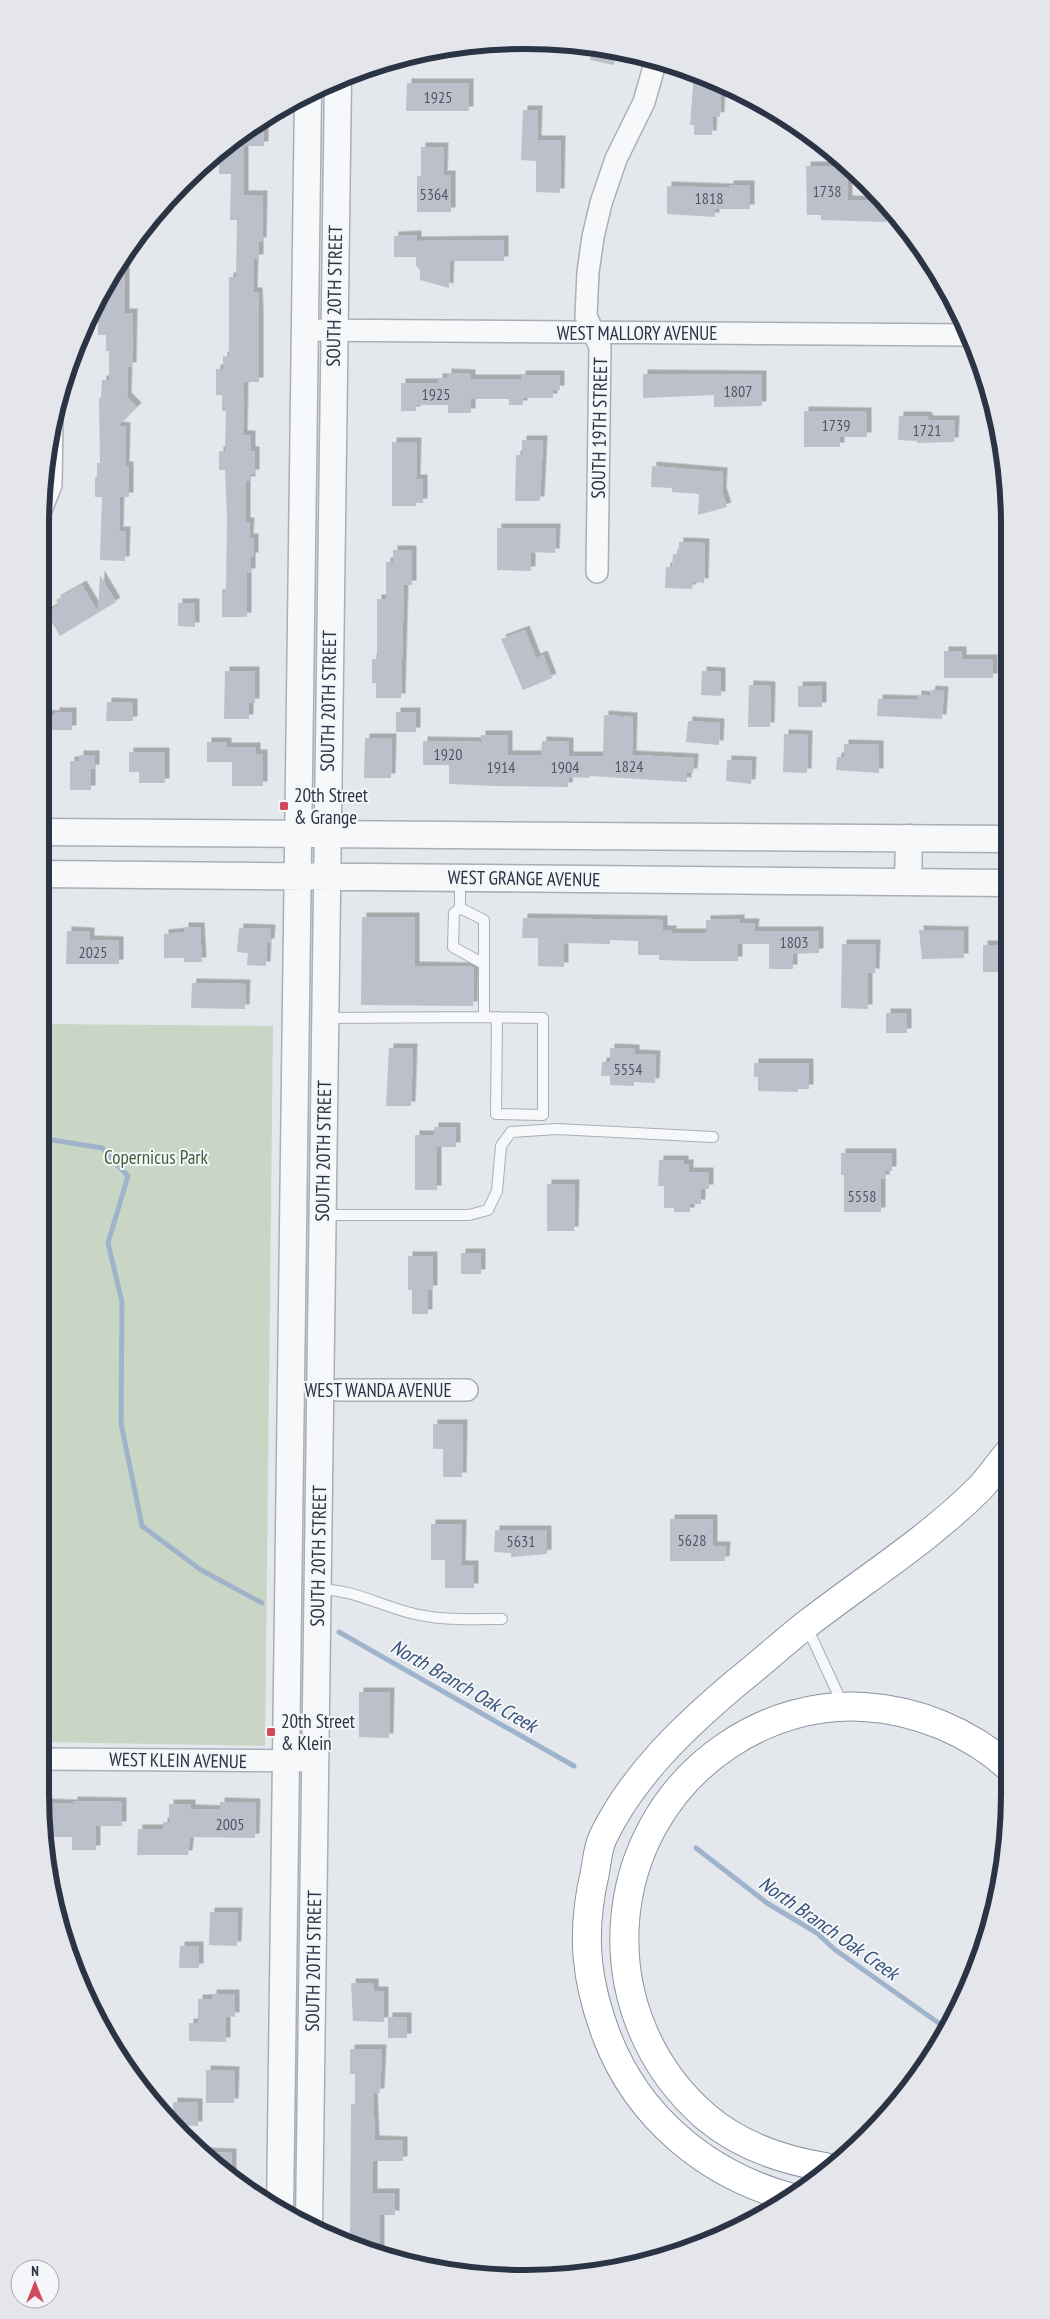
<svg xmlns="http://www.w3.org/2000/svg" width="1050" height="2319" font-family="'PT Sans Narrow',sans-serif">
	<defs>
		<filter id="shadow"><feDropShadow dx="4.5" dy="-4.5" stdDeviation="0" flood-color="#0004"/></filter>
	</defs>
	<rect width="100%" height="100%" fill="#e4e7ec"/>
	<path fill="#c9d6c5" d="M40 1024 273 1026 265 1746 40 1742Z"/>
	<g fill="none" stroke-linecap="round" stroke-linejoin="round">
		<path stroke="#9fb4cc" stroke-width="5" d="M40 1138 102 1148 128 1176 108 1243 122 1302 121 1423 142 1526 201 1570 262 1603
			M339 1632 574 1766
			M696 1848 767 1903 817 1933 834 1949 947 2029"/>
	</g>
	<path fill="#bbc0ca" filter="url(#shadow)" d="M593 47 617 49 614 65 590 60Z
		M694 75 710 77 717 81V87H721L720 117 713 116 712 135H694V125H690Z
		M407 83H469V111H406Z
		M523 110H538L537 140H561L560 193 536 192V161L521 160Z
		M264 117V146H244V195H263L262 242H259V259H254L253 292H258L259 312V382H244L243 435H251V451H255V474H251V481H246V522H250L249 538H254V557H251V573H247V617H222V589H226L227 518 225 470H219V451H225L226 411H222V395H216V369H223V356L229 357V277H236L237 220H230L231 174H219V152Z
		M421 147H444L443 175H451V212H417V176H421Z
		M806 166H846L848 168V200L881 201 899 219H886V222L821 220V215H807Z
		M729 185H750V209H715V217L667 214V186L729 188Z
		M417 235V241L504 240V261H450L449 288 420 280V270L416 266V257H394V236Z
		M125 251V313H133L132 367H128L127 397 137 407 118 426 126 427 125 466H129V497H120L119 531H126L125 561 100 560 102 497H95V477H97V463H100L99 398H101L102 380H109V351H106V335H98V312H101V294Z
		M447 373 471 374V379H521V375H560V390H553V398H523V405H509V399H471V413H448V405H416V411H401V383H438V378H447Z
		M643 374 762 375V406L714 407V395L643 398Z
		M804 411 867 412V437H840V447H804Z
		M899 416H927L929 420H955L954 442 917 443V441L898 440Z
		M522 440H543L540 501H515L516 455H522Z
		M392 442H417L416 479H423V503H416V506H392Z
		M652 466 723 472 722 492 727 507 698 515 699 494 672 492V488L651 487Z
		M497 528H556L555 553 531 552V571L497 570Z
		M679 542 705 543 704 583 693 582 692 589 665 588 666 567H672L673 554H678Z
		M393 550H412V585H404L401 698H376V683H372V659H377V599H386V562H393Z
		M100 575 116 602 60 636 46 612 59 605 56 600 82 585 98 612Z
		M178 603H195V627L178 626Z
		M525 630 536 658 543 655 552 678 523 690 501 639Z
		M944 651H962V659H993V678H944Z
		M225 671H255V703H249V719H224Z
		M702 671 721 672V696L701 695Z
		M749 685 771 686 770 727H748Z
		M798 686H822V707H798Z
		M931 690 944 691 942 719 877 716 878 699 917 700V695L930 696Z
		M107 702 133 703V721H106Z
		M55 712H72V730H40V714L55 715Z
		M396 712H416V732H396Z
		M604 715 633 717 632 755 694 758 693 773H687V782L590 776 589 778 569 777 568 787 496 786 449 784V765H423V741L481 742V735H508V755H541L542 741 569 742V756H603Z
		M688 721 720 723 719 745 686 742Z
		M784 734 808 735 807 773 783 772Z
		M365 738H392L391 778H364Z
		M207 742H227V747H256V754H263V786H232V762H207Z
		M844 744 879 745V773L836 770 837 757H844Z
		M129 752H165V783H139V772H129Z
		M79 755H95V769H91V790H70V761H79Z
		M727 760 752 761 751 784 726 781Z
		M362 917H415V966L474 967 473 1006 361 1005Z
		M523 918 663 920V930H672V933H706V920L740 919V923H755L754 931H819V953L793 954V969H769V944H738V961H691L659 960V955H638V941L610 940V944L564 943V967L538 966V938H522Z
		M184 927H200L202 962H184V958H164V934L184 932Z
		M239 928 271 929 270 943H267L266 966 247 965 248 953 237 952Z
		M919 930 964 931V958L922 959Z
		M67 931 90 932V940L119 941V964H66Z
		M842 944H876L875 973H868V1009L841 1008Z
		M983 945H1007V972H983Z
		M192 983 246 984 245 1009 191 1008Z
		M886 1013H907V1033H886Z
		M389 1048H413L411 1106H386Z
		M610 1048 635 1049V1054L656 1055 655 1083 634 1082V1086L610 1085V1076H601L602 1062H610Z
		M754 1063H809V1089H798V1092L758 1091V1077H754Z
		M434 1127H456V1147H437V1190H415V1135H434Z
		M841 1153H892V1171H885V1179H881V1212H844V1175H841Z
		M659 1160H684V1164H689V1172H709V1189H701V1204H690V1212H674V1208H664V1186H658Z
		M547 1184H575L574 1231H547Z
		M461 1253H481V1274H461Z
		M408 1256H433V1290H428V1314H412V1290H408Z
		M433 1424H463L462 1477H443V1449H433Z
		M670 1519H713V1546H726L725 1561H670Z
		M431 1524H462L461 1565H474V1588H445V1560H431Z
		M495 1530H547V1554L511 1557V1553L494 1552Z
		M359 1692H390L389 1738 359 1737Z
		M73 1801 122 1802V1826H96V1850H72V1837H44L41 1803 73 1804Z
		M220 1802 256 1803 255 1838 190 1837 188 1855H137L138 1829H163V1822H169V1804H191V1809L220 1810Z
		M210 1912H238L237 1946 209 1945Z
		M180 1946H199V1968H179Z
		M351 1983H374V1991H384V2022L353 2021Z
		M212 1994H235V2017L226 2016V2042L189 2041V2023H198V1999H212Z
		M388 2017H407V2038H388Z
		M350 2049H382L380 2093H373L375 2140 403 2141V2161H373V2193H395V2215H380V2251L350 2240 351 2104H355V2074H350Z
		M206 2070 235 2071 234 2103H206Z
		M173 2102 198 2103V2126L173 2125Z
		M202 2152 232 2153V2180L230 2179Z"/>
	<g fill="none" stroke-linecap="round" stroke-linejoin="round">
		<defs>
			<path id="service" d="M460 908 484 920V964
				M484 1017 543 1018V1115L496 1114 497 1017
				M325 1018 484 1017V964L453 947 454 913 460 908V878
				M323 1215H469L488 1210 497 1191 501 1146 511 1132 557 1129 713 1137
				M318 1589C354 1590 374 1603 407 1612 438 1621 469 1619 502 1619
				M806 1625 843 1705"/>
			<path id="minor" d="M304 330 970 335
				M41 510 51 485 52 421
				M597 572 600 347 586 316 588 272 593 237 601 203 616 159 644 102 656 60
				M338 1390H467
				M40 1759 315 1761"/>
			<path id="tertiary" d="M40 832 1007 839
				M40 874 1007 883
				M908 882 909 838
				M280 2212 308 94
				M309 2224 338 78"/>
			<path id="motorway" d="M825 2167C782 2160 739 2145 706 2117 589 2016 599 1831 728 1745 768 1718 816 1704 864 1707 917 1710 970 1732 1010 1768
				M789 2197C706 2174 638 2117 607 2037 585 1979 581 1932 595 1872 597 1861 598 1847 603 1837 633 1775 684 1727 736 1683 760 1664 783 1643 807 1624 865 1579 928 1540 980 1488 990 1477 999 1464 1009 1452"/>
		</defs>
		<use href="#service" stroke="#a9aeb7" stroke-width="12"/>
		<use href="#minor" stroke="#a9aeb7" stroke-width="24"/>
		<use href="#tertiary" stroke="#a9aeb7" stroke-width="29"/>
		<use href="#motorway" stroke="#8b94a3" stroke-width="30"/>
		<use href="#service" stroke="#f7f8fa" stroke-width="10"/>
		<use href="#minor" stroke="#f7f8fa" stroke-width="21"/>
		<use href="#tertiary" stroke="#f7f8fa" stroke-width="26"/>
		<use href="#motorway" stroke="#fff" stroke-width="28"/>
	</g>
	<g fill="#d1495b" stroke="#f4f6f9" stroke-width="2">
		<rect x="279" y="801" width="10" height="10" rx="2.5"/>
		<rect x="266" y="1727" width="10" height="10" rx="2.5"/>
	</g>
	<g text-anchor="middle" stroke-width="4" stroke-linejoin="round" paint-order="stroke">
		<g font-size="16" fill="#4f5766">
			<text x="438" y="103">1925</text>
			<text x="827" y="197">1738</text>
			<text x="434" y="200">5364</text>
			<text x="709" y="204">1818</text>
			<text x="738" y="397">1807</text>
			<text x="436" y="400">1925</text>
			<text x="836" y="431">1739</text>
			<text x="927" y="436">1721</text>
			<text x="448" y="760">1920</text>
			<text x="629" y="772">1824</text>
			<text x="501" y="773">1914</text>
			<text x="565" y="773">1904</text>
			<text x="794" y="948">1803</text>
			<text x="93" y="958">2025</text>
			<text x="628" y="1075">5554</text>
			<text x="862" y="1202">5558</text>
			<text x="692" y="1546">5628</text>
			<text x="521" y="1547">5631</text>
			<text x="230" y="1830">2005</text>
		</g>
		<g font-size="19" fill="#2b3445" stroke="#f4f6f9">
			<text transform="translate(334 296) rotate(-89)" y="7">SOUTH 20TH STREET</text>
			<text x="637" y="340">WEST MALLORY AVENUE</text>
			<text transform="translate(599 428) rotate(-89)" y="7">SOUTH 19TH STREET</text>
			<text transform="translate(328 701) rotate(-89)" y="7">SOUTH 20TH STREET</text>
			<text transform="translate(524 878) rotate(1)" y="7">WEST GRANGE AVENUE</text>
			<text transform="translate(323 1151) rotate(-89)" y="7">SOUTH 20TH STREET</text>
			<text x="378" y="1397">WEST WANDA AVENUE</text>
			<text transform="translate(318 1556) rotate(-89)" y="7">SOUTH 20TH STREET</text>
			<text transform="translate(178 1760) rotate(1)" y="7">WEST KLEIN AVENUE</text>
			<text transform="translate(313 1961) rotate(-89)" y="7">SOUTH 20TH STREET</text>
		</g>
		<g font-size="19" fill="#2b3445" stroke="#f4f6f9" text-anchor="start">
			<text x="294" y="802">20th Street<tspan x="294" dy="22">&amp; Grange</tspan></text>
			<text x="281" y="1728">20th Street<tspan x="281" dy="22">&amp; Klein</tspan></text>
		</g>
		<g font-size="19" fill="#3f6138" stroke="#f4f6f9">
			<text x="156" y="1164">Copernicus Park</text>
		</g>
		<g font-size="20" font-style="italic" fill="#34527a" stroke="#f4f6f9">
			<text transform="translate(464 1686) rotate(30)" y="7">North Branch Oak Creek</text>
			<text transform="translate(829 1928) rotate(35)" y="7">North Branch Oak Creek</text>
		</g>
	</g>
	<path d="M0 0H1050V2319H0ZM525 49H525A476 476 0 0 1 1001 525V1794A476 476 0 0 1 525 2270H525A476 476 0 0 1 49 1794V525A476 476 0 0 1 525 49Z" fill="#e4e6eb" fill-rule="evenodd"/>
	<path fill="none" stroke="#2b3445" stroke-width="6" d="M525 49H525A476 476 0 0 1 1001 525V1794A476 476 0 0 1 525 2270H525A476 476 0 0 1 49 1794V525A476 476 0 0 1 525 49Z"/>
	<g transform="translate(35 2284)"><circle r="24" fill="#f4f6f9" stroke="#a4a8b1"/>
	<path d="M0-4L9 19L0 12L-9 19Z" fill="#d1495b"/>
	<text y="-8" font-size="14" font-weight="bold" text-anchor="middle" fill="#2b3445">N</text>
	</g>
</svg>
